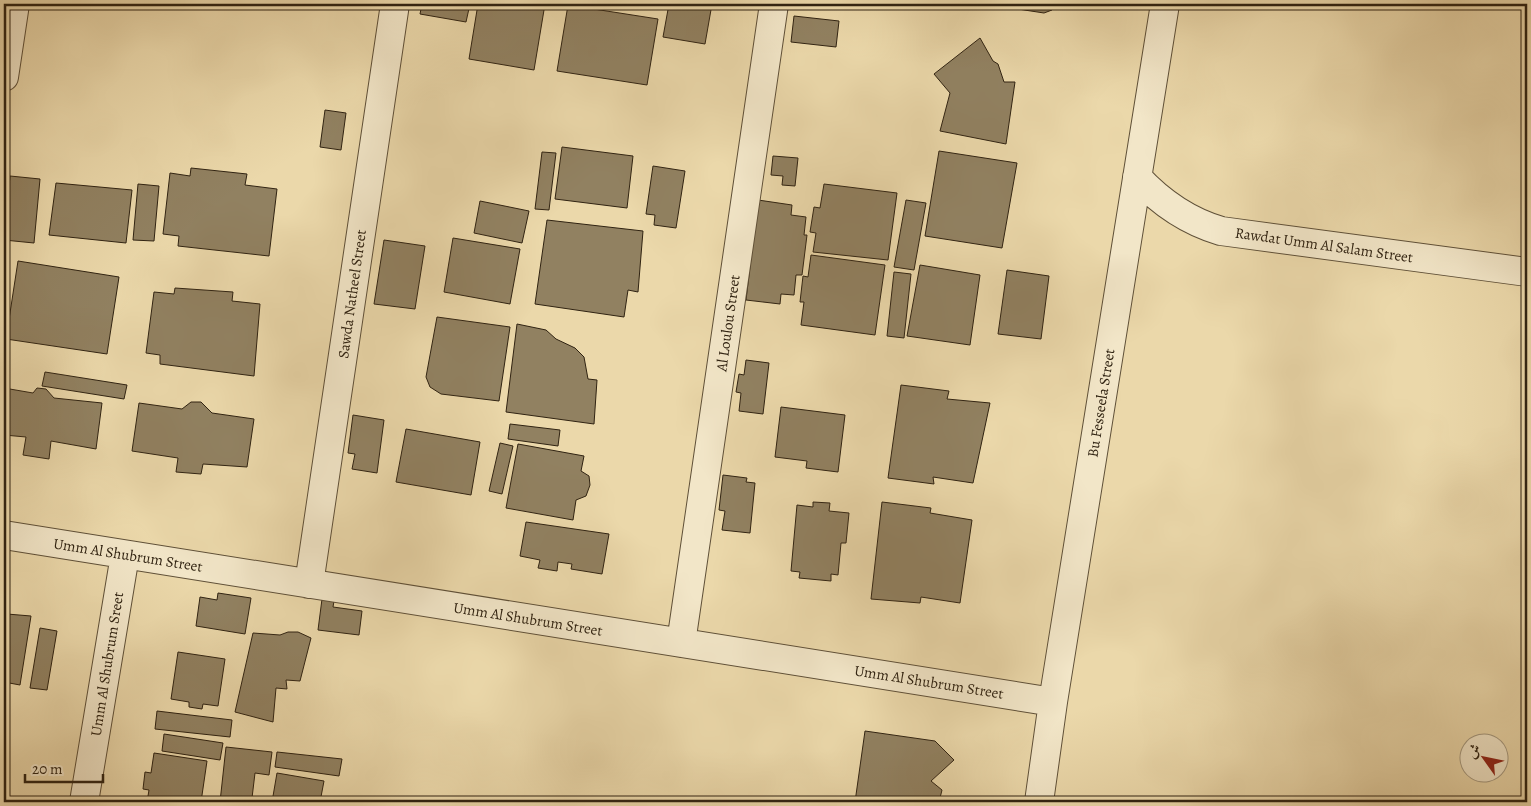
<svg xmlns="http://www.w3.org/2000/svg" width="1531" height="806" font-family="Alegreya,Amiri,serif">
	<rect width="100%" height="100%" fill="#ebd8aa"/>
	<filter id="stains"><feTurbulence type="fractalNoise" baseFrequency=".004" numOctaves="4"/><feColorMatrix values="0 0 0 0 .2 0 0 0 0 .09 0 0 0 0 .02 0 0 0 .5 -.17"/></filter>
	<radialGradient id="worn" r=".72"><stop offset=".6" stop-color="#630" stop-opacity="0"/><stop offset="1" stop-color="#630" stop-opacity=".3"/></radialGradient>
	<path fill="#918161" stroke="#302312" d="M422 4H470L466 22 420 14Z
		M478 4H545L534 70 469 59Z
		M669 4H712L705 44 663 37Z
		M985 4H1053L1052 10 1044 13Z
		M568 5 658 19 647 85 557 71Z
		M794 16 839 21 836 47 791 42Z
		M980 38 993 61 998 64 1004 82H1015L1006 144 940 131 950 93 934 74Z
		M325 110 346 113 341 150 320 147Z
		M562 147 633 156 627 208 555 199Z
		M939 151 1017 163 1002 248 925 236Z
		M542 152 556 153 549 210 535 209Z
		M773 156 798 158 795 186 782 185 783 176 771 175Z
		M653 166 685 171 676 228 654 225 655 215 646 214Z
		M191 168 247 174 245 185 277 189 269 256 178 246 179 236 163 234 170 173 190 176Z
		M10 176 40 179 34 243 4 240Z
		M56 183 132 190 126 243 49 235Z
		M138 184 159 186 154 241 133 240Z
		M824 184 897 193 888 260 813 252 816 233 810 232 814 207 820 208Z
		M758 200 792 205 791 215 806 217 804 235H807L802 275H796L794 295 781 294 780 304 746 300Z
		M906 200 926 203 914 270 894 267Z
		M480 201 529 211 522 243 474 233Z
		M547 220 643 231 638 292 628 290 624 317 535 304Z
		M453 238 520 249 510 304 444 292Z
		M384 240 425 246 415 309 374 304Z
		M811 255 885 265 875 335 801 325 804 302H800L803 276 808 277Z
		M18 261 119 277 107 354 6 339Z
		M920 265 980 275 970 345 907 336Z
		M1007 270 1049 276 1041 339 998 334Z
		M894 272 911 274 904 338 887 336Z
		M175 288 233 292 232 301 260 304 254 376 160 364V355L146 353 154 292 174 294Z
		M437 317 510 327 499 401 441 394 430 387 426 377Z
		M517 324 546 330 556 339 575 348 584 357 588 379 597 380 594 424 506 412Z
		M746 360 769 363 763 414 739 411 741 393 736 392 739 374 744 375Z
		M45 372 127 385 124 399 42 386Z
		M901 385 949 391 947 399 990 403 973 483 933 477 934 484 888 478Z
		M4 388 33 393 37 388 46 389 54 398 102 403 96 449 51 441 49 459 23 455 26 437 4 435Z
		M191 402H201L212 413 254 419 247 467 203 464 201 474 176 472 178 458 132 451 139 403 182 409Z
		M781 407 845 415 838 472 806 468 807 461 775 457Z
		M353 415 384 420 377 473 352 469 355 454 348 453Z
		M510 424 560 430 558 446 508 439Z
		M406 429 480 442 471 495 396 482Z
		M500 443 513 446 502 494 489 491Z
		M518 444 584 456 581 471 589 476 590 485 586 496 576 500 573 520 506 508Z
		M723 475 747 478 746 482 755 483 750 533 722 530 725 511 719 510Z
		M813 502 830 503 829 511 849 513 846 543H841L838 575 831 574V581L799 578 800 572 791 571 797 505 813 507Z
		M882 502 931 508 930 513 972 520 960 603 921 597 920 603 871 599Z
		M526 522 609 534 602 574 571 569 572 564 558 562 557 571 538 568 540 560 520 556Z
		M218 593 251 598 245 634 196 626 200 597 217 600Z
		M322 599 334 601 333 607 362 611 359 635 318 630Z
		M4 610 7 614 31 616 20 685 4 682Z
		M40 628 57 631 47 690 30 688Z
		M288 632H298L311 638 300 681 286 680 287 689 276 688 273 722 235 712 253 633 280 635Z
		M178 652 225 659 218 706 203 704 202 709 189 707V702L171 699Z
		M157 711 232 720 230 737 155 729Z
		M865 731 935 741 954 760 931 781 942 790 939 802H855Z
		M164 734 223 743 220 760 162 751Z
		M226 747 272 752 269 775 255 773 252 798 265 799V802H220Z
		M277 752 342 759 339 776 275 767Z
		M154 753 207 761 201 802H147L149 790 143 789 145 772 151 773Z
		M277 773 324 781 320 802H272Z"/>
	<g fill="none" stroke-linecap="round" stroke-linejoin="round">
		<defs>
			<path id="minor" d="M4 77 15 4
				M1137 177C1161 203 1187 221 1221 231L1527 272
				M4 535 1053 702
				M309 584 395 4
				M681 643 774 4
				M84 802 125 555
				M1039 802 1053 702 1165 4"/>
		</defs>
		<use href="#minor" stroke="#5f5038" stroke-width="30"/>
		<use href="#minor" stroke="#f2e6c8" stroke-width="28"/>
	</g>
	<g text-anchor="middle" stroke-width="4.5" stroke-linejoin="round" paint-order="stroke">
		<g font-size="15" fill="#302312" stroke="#f2e6c8">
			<text transform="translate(1324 245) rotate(8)" y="5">Rawdat Umm Al Salam Street</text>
			<text transform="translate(352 294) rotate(-82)" y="5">Sawda Natheel Street</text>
			<text transform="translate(728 323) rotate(-82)" y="5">Al Loulou Street</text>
			<text transform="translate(1101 403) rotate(-81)" y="5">Bu Fesseela Street</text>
			<text transform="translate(128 555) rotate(9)" y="5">Umm Al Shubrum Street</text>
			<text transform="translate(528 619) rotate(9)" y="5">Umm Al Shubrum Street</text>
			<text transform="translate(107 664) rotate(-81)" y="5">Umm Al Shubrum Sreet</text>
			<text transform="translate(929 682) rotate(9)" y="5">Umm Al Shubrum Street</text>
		</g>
	</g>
	<rect width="1531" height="806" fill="none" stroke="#ebd8aa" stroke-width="20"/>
	<rect x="5" y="5" width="1521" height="796" fill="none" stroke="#302312" stroke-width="2.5"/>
	<rect x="10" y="10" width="1511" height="786" fill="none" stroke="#302312"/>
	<g transform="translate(1484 758) rotate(303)"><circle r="24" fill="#f2e6c8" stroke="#a4987f"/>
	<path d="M0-4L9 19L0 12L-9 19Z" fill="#8f2418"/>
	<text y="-8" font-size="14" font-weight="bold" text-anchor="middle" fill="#302312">ش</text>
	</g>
	<path d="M25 774v8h78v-8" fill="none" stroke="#302312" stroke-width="2.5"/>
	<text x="32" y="774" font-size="15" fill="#302312" stroke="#f2e6c8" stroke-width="4" paint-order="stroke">20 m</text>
	<rect width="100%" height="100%" filter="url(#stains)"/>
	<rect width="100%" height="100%" fill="url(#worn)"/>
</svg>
